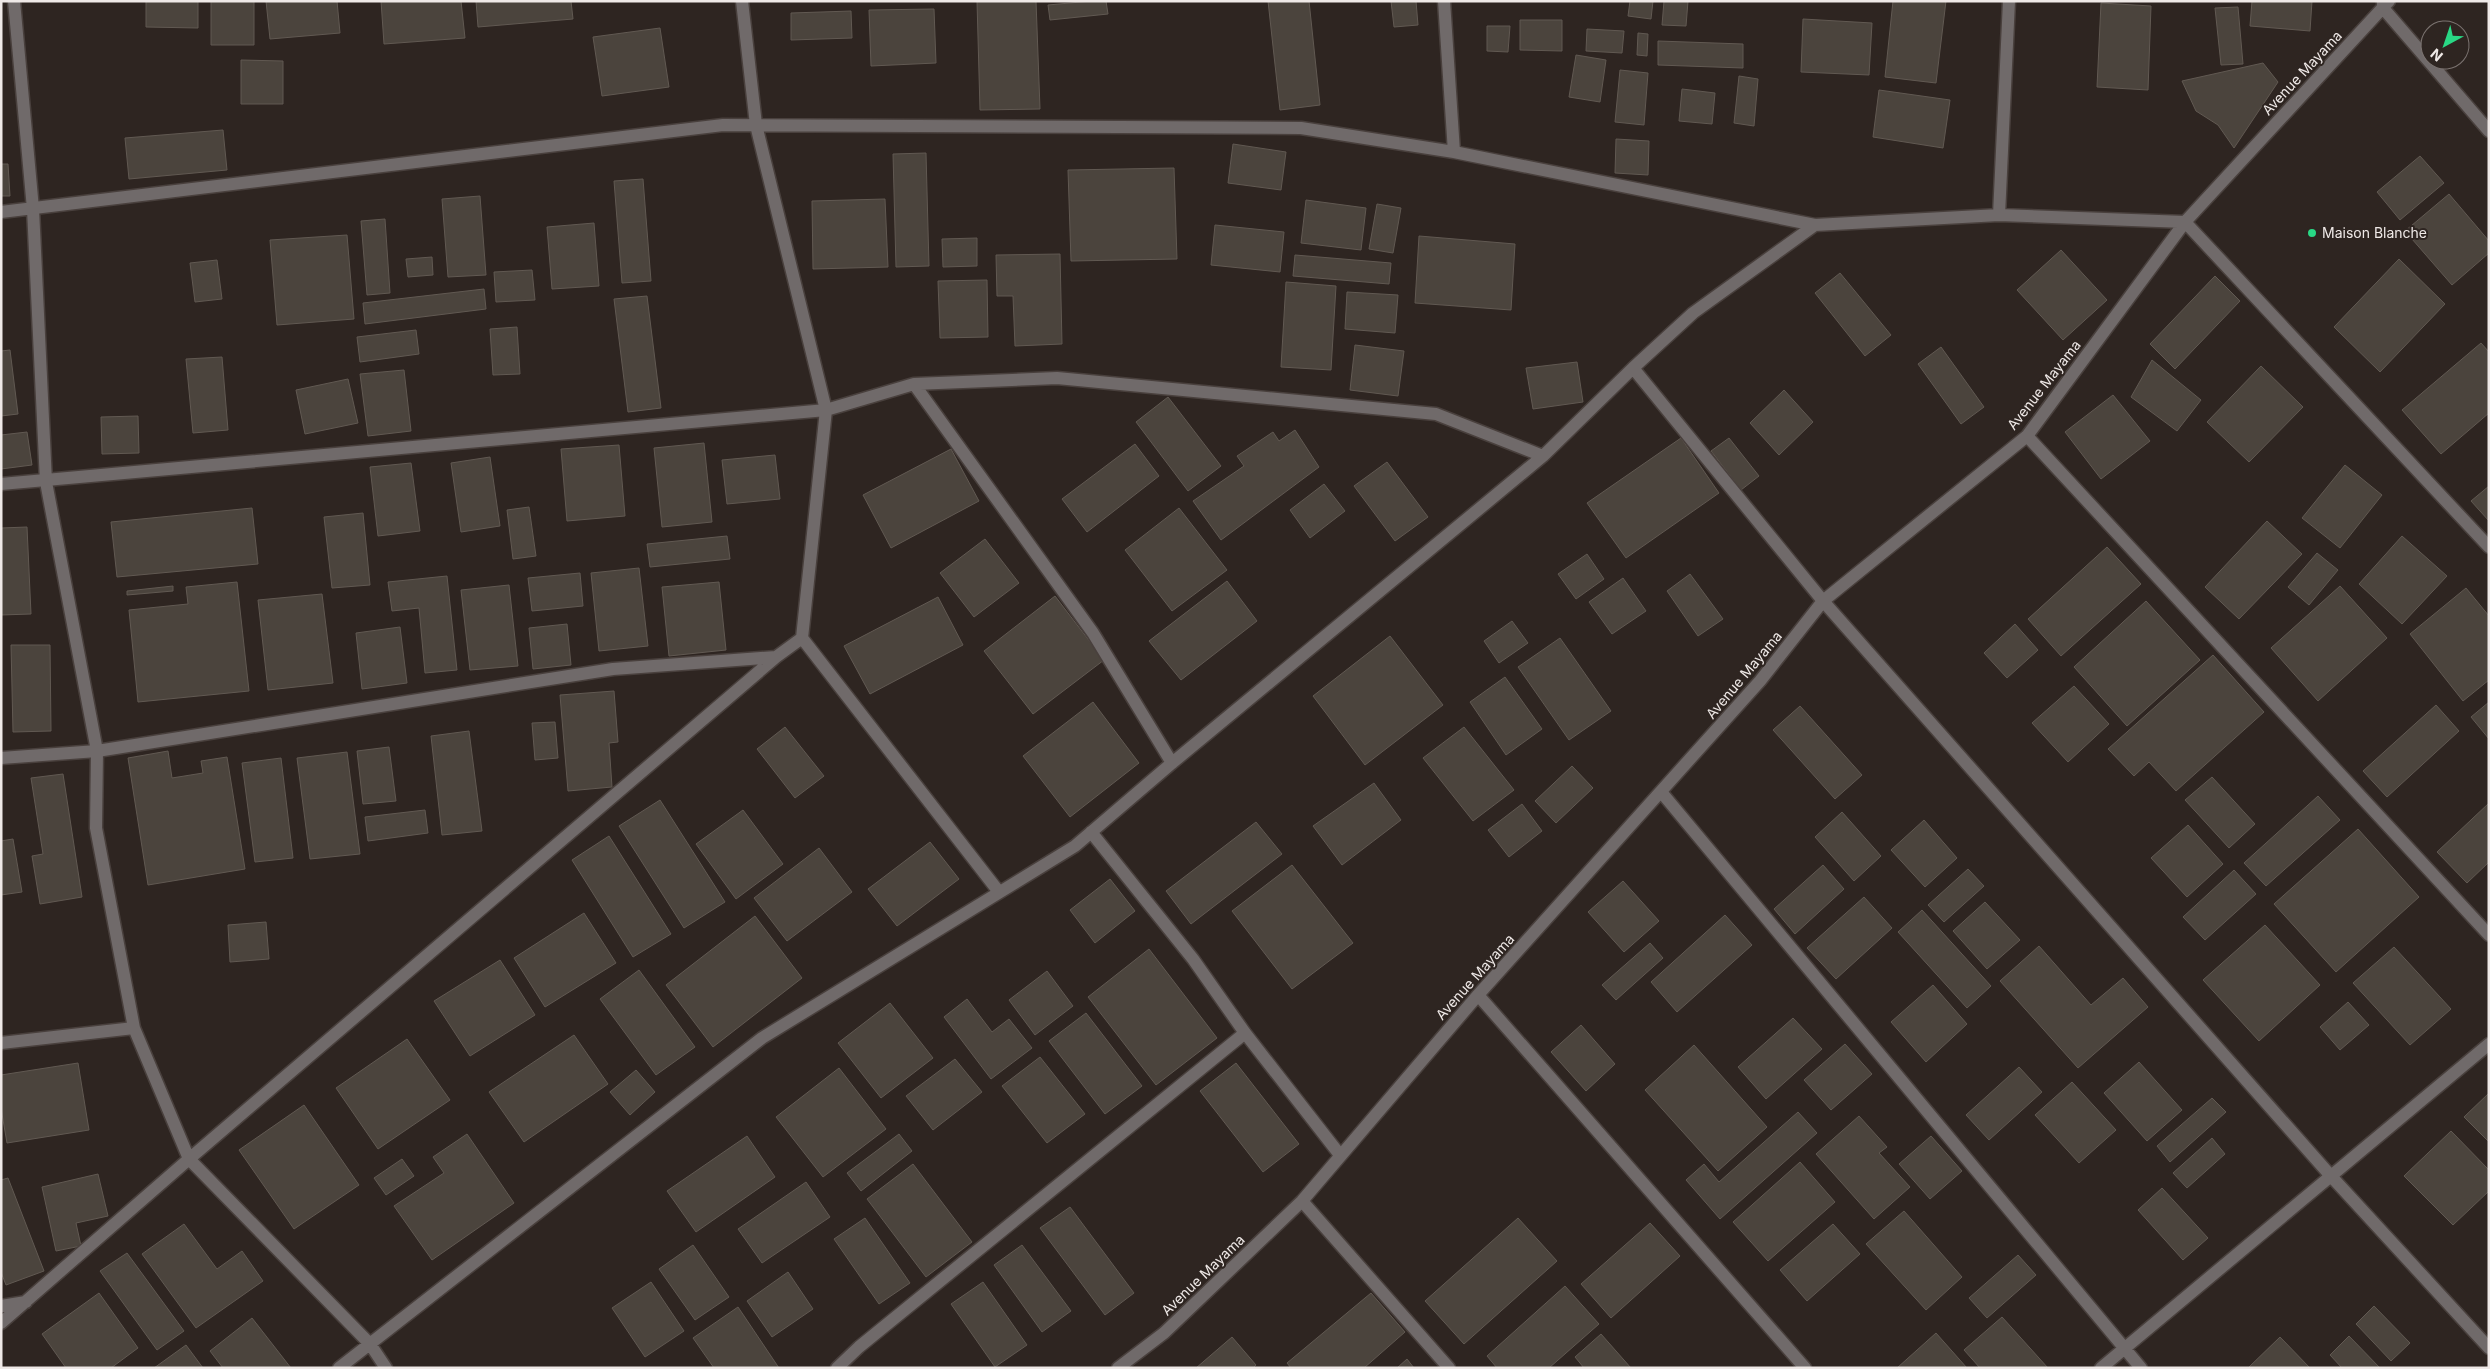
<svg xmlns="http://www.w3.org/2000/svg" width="2490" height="1369" font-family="Inter,sans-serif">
	<rect width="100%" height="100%" fill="#2e2521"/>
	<path fill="#4b443d" stroke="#615952" d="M146 1H198V28L146 27Z
		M211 1H254V45H211Z
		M266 1H337L340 33 270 39Z
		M381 1H461L465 38 384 44Z
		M476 1H571L573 19 478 27Z
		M977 1H1036L1040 109 980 110Z
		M1092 1H1106L1108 14 1050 20 1048 5Z
		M1268 1H1309L1320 105 1280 110Z
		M1391 1H1416L1418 25 1394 27Z
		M1630 1H1653L1651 19 1628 16Z
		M1664 1H1688L1686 26 1662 25Z
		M1893 1H1946L1936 83 1885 77Z
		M2252 1H2312L2310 31 2250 26Z
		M2101 3 2151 6 2148 90 2097 87Z
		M2238 7 2243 64 2221 65 2215 8Z
		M934 9 936 63 871 66 869 10Z
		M851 11 852 38 791 40V13Z
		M1803 19 1872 23 1869 75 1801 72Z
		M1520 20H1562V51L1520 50Z
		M1487 26H1510L1508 52 1487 51Z
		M660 28 669 87 602 96 593 37Z
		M1587 29 1624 31 1622 53 1586 51Z
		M1638 33 1648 34 1647 56 1637 55Z
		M1658 41 1743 44V68L1658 65Z
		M1576 55 1606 60 1600 102 1569 97Z
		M241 60 283 61V104H241Z
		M2263 63 2278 82 2234 148 2218 125 2196 111 2182 81Z
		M1620 70 1648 73 1644 125 1615 122Z
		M1739 76 1758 79 1754 126 1734 123Z
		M1682 89 1715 93 1712 124 1679 121Z
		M1879 90 1950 100 1943 148 1873 137Z
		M223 130 227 170 129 179 125 138Z
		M1616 139 1649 141 1648 175 1615 173Z
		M1233 144 1286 152 1281 190 1228 183Z
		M926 153 929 266 896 267 893 154Z
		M2420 156 2444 183 2400 220 2377 192Z
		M1 164H8L10 196H1Z
		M1174 168 1177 259 1071 261 1068 170Z
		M643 179 651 281 622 283 614 181Z
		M2449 194 2489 241V253L2452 285 2405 231Z
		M480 196 486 275 448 277 442 199Z
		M885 199 888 267 813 269 812 201Z
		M1306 200 1366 208 1361 250 1301 243Z
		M1377 204 1401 208 1393 253 1369 249Z
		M385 219 390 293 367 295 361 221Z
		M594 223 599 286 552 289 547 227Z
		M1215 225 1284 232 1280 272 1211 265Z
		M347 235 354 319 277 325 270 240Z
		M1419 236 1515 244 1511 310 1415 303Z
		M977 238V266L943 267 942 239Z
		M2061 250 2107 300 2063 340 2017 290Z
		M1060 254 1062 344 1015 346 1013 296H997L996 255Z
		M1295 255 1391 263 1389 284 1293 276Z
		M432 257 433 275 408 277 406 259Z
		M2399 259 2445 304 2380 372 2334 327Z
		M217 260 222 299 195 302 190 263Z
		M532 270 535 300 496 302 494 272Z
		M1840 273 1891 335 1865 356 1815 293Z
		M2215 276 2240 301 2175 369 2150 344Z
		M987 280 988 337 940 338 938 281Z
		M1286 282 1336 286 1331 370 1281 367Z
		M484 289 486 309 365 324 363 303Z
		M1347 292 1398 295 1395 333 1345 329Z
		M647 296 661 408 628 412 614 299Z
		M517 327 520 374 493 375 490 329Z
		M416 330 419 354 360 362 357 337Z
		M2481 343 2489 352V413L2441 454 2402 410Z
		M1355 345 1404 351 1398 396 1350 390Z
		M1941 347 1984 407 1961 424 1918 364Z
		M10 350 18 414 1 416V351Z
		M222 357 228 430 193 433 186 359Z
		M2152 360 2201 400 2177 431 2131 397Z
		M1577 362 1583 402 1533 409 1526 368Z
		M2261 366 2303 407 2249 462 2207 422Z
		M404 370 411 431 368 436 360 374Z
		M348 379 358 423 305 434 296 390Z
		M1784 390 1813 422 1779 455 1750 423Z
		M2113 395 2150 441 2101 479 2065 432Z
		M1168 397 1221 466 1188 491 1136 422Z
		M138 416 139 453 102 454 101 417Z
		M1295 430 1319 467 1221 540 1193 501 1244 466 1237 456 1273 432 1279 441Z
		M27 432 32 465 1 469V435Z
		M1681 438 1719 493 1626 558 1587 503Z
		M1729 438 1759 476 1741 490 1711 451Z
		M704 443 712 522 662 527 654 448Z
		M1135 444 1159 476 1087 532 1062 499Z
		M619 445 625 516 567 521 561 449Z
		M951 449 979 501 891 548 863 495Z
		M775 455 780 499 727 504 722 460Z
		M490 457 500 526 461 532 451 463Z
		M1387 462 1428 517 1395 541 1354 486Z
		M411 463 420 531 378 536 370 467Z
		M2345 465 2382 495 2340 548 2302 518Z
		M1324 484 1345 511 1310 538 1290 510Z
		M2489 486V521L2471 501Z
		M529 507 536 556 513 559 507 510Z
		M252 508 258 564 117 577 111 522Z
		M1179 508 1227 570 1172 611 1125 550Z
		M363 513 370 585 332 588 324 517Z
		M2267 521 2302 554 2239 619 2205 587Z
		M27 527 31 614 1 615V528Z
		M727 536 730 559 650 567 647 544Z
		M2402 536 2447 576 2402 624 2359 584Z
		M985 539 1019 583 974 617 940 573Z
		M2107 547 2141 584 2061 656 2028 619Z
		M2317 553 2338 570 2309 605 2288 587Z
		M1587 554 1604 579 1576 599 1558 574Z
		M639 568 648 646 599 651 591 573Z
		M580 573 583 606 532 611 528 578Z
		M1690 574 1723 619 1698 636 1667 591Z
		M447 576 457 670 425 673 419 608 392 611 388 582Z
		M1623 578 1646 611 1612 634 1589 602Z
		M1227 581 1257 621 1181 680 1149 641Z
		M237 582 249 691 138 702 129 610 188 604 186 587Z
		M719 582 726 650 669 656 662 587Z
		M509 585 518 666 470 670 461 590Z
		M173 586V591L127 595V591Z
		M2340 586 2387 638 2318 701 2271 648Z
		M2466 588 2489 616V680L2463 701 2410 634Z
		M322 594 333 683 268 690 258 600Z
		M1055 596 1104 660 1033 714 984 651Z
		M938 597 963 645 870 694 844 646Z
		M2146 601 2200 660 2127 726 2074 667Z
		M1512 621 1528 643 1499 663 1484 641Z
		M567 624 571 665 533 669 529 628Z
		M2015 624 2038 650 2007 678 1984 653Z
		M400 627 407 683 362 689 356 633Z
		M1390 636 1443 705 1365 765 1313 696Z
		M1560 638 1611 711 1569 740 1518 667Z
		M11 645H50L51 731 13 732Z
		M2213 655 2264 712 2176 791 2149 762 2134 776 2108 749Z
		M1505 677 1542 729 1506 755 1470 702Z
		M2074 686 2109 724 2068 762 2032 723Z
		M614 691 618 742 609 743 612 787 568 791 560 695Z
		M1093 702 1139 763 1070 817 1023 756Z
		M2489 702V739L2471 717Z
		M2436 705 2459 731 2387 797 2363 771Z
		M1800 706 1862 775 1835 799 1773 730Z
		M555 722 558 758 535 760 532 723Z
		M785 727 824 776 795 798 757 749Z
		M1464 727 1514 790 1473 821 1423 758Z
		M469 731 482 831 442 835 431 736Z
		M389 747 396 801 363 804 357 751Z
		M168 751 172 778 203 773 201 761 227 757 245 869 148 885 128 758Z
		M347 752 360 854 310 859 297 758Z
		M281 758 293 858 255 862 242 763Z
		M1572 766 1593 788 1556 823 1535 801Z
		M63 774 82 897 40 904 32 856 43 854 31 778Z
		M2212 777 2255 824 2229 848 2185 800Z
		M1374 783 1401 820 1342 865 1313 826Z
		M2318 796 2340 820 2266 886 2244 863Z
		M660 800 725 902 684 928 619 826Z
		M2489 803V862L2467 883 2437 852Z
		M1522 804 1542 831 1509 857 1488 830Z
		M425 810 428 833 368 841 365 817Z
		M743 810 783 864 736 899 696 844Z
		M1842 812 1881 856 1854 881 1815 837Z
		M1924 820 1957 858 1925 887 1891 850Z
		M1256 822 1282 854 1191 924 1166 891Z
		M2188 825 2223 864 2187 897 2151 858Z
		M2358 829 2419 897 2336 972 2274 904Z
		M609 836 671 934 633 957 572 860Z
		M13 839 22 892 1 895V841Z
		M930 842 959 879 897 926 868 889Z
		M819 848 852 892 787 941 754 898Z
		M1292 865 1353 943 1292 989 1232 911Z
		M1823 865 1844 889 1795 934 1774 909Z
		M1968 869 1984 886 1944 922 1928 905Z
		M2234 870 2256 894 2205 940 2183 917Z
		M1110 879 1135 911 1095 943 1070 910Z
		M1623 881 1659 921 1624 952 1588 912Z
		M1864 897 1892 928 1836 979 1807 948Z
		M1985 902 2020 940 1987 969 1953 931Z
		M1922 910 1991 986 1967 1008 1898 932Z
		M584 913 616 963 545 1007 514 958Z
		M1725 915 1752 945 1677 1012 1651 982Z
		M755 916 802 978 713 1047 666 985Z
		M266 922 269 959 230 962 228 925Z
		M2265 925 2320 985 2259 1041 2203 980Z
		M1650 943 1663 958 1616 1000 1602 985Z
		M2039 946 2091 1005 2123 978 2148 1007 2078 1068 2000 981Z
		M2394 947 2451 1009 2410 1045 2353 983Z
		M1149 949 1217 1038 1156 1085 1088 997Z
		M500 960 535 1015 470 1056 434 1001Z
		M639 970 695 1047 656 1075 600 999Z
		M1047 971 1073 1006 1035 1035 1009 1000Z
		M1933 985 1967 1024 1926 1062 1891 1022Z
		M967 999 992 1032 1009 1019 1032 1048 991 1079 944 1017Z
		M2348 1002 2369 1025 2340 1050 2320 1027Z
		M890 1003 933 1058 881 1098 838 1043Z
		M1086 1013 1142 1086 1105 1114 1049 1041Z
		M1793 1018 1822 1049 1766 1099 1738 1067Z
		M1581 1025 1615 1064 1586 1091 1551 1052Z
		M574 1035 608 1084 524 1142 489 1092Z
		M407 1039 450 1100 378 1149 336 1088Z
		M1845 1044 1872 1074 1831 1110 1804 1080Z
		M1694 1045 1767 1127 1718 1171 1645 1090Z
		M1040 1057 1085 1114 1047 1143 1002 1086Z
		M955 1059 982 1092 933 1130 906 1096Z
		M2139 1062 2182 1110 2147 1141 2104 1093Z
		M78 1063 89 1130 7 1143 1 1108V1075Z
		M1236 1063 1299 1144 1263 1172 1200 1091Z
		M2019 1067 2042 1092 1989 1140 1966 1115Z
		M839 1068 886 1129 823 1177 776 1117Z
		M636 1070 655 1092 630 1115 610 1092Z
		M2072 1082 2116 1130 2079 1163 2035 1115Z
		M2489 1093V1142L2464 1117Z
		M2212 1098 2226 1112 2170 1162 2157 1146Z
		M304 1105 359 1185 294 1229 239 1150Z
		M1798 1112 1817 1133 1720 1219 1686 1180 1704 1164 1719 1182Z
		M1859 1116 1887 1147 1879 1153 1910 1187 1874 1219 1816 1154Z
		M2451 1131 2489 1170V1191L2453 1225 2404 1176Z
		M467 1134 514 1203 432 1260 394 1206 444 1173 433 1157Z
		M899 1134 912 1151 861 1191 847 1173Z
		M747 1136 775 1177 696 1232 667 1191Z
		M1931 1136 1962 1171 1930 1199 1899 1164Z
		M2212 1138 2225 1154 2187 1188 2173 1173Z
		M402 1159 414 1176 386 1195 374 1178Z
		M1800 1162 1835 1202 1768 1261 1733 1222Z
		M913 1164 972 1242 926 1277 867 1199Z
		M98 1174 108 1216 76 1223 81 1246 56 1251 42 1187Z
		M8 1178 44 1271 6 1285 1 1272V1180Z
		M806 1182 830 1217 762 1263 738 1229Z
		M2162 1188 2208 1238 2183 1260 2138 1210Z
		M1070 1207 1134 1293 1105 1315 1040 1228Z
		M1904 1211 1962 1277 1926 1310 1866 1244Z
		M865 1218 910 1283 879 1304 834 1239Z
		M1518 1218 1557 1261 1464 1344 1425 1301Z
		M1650 1223 1680 1256 1611 1318 1581 1284Z
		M184 1224 217 1269 242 1251 263 1281 196 1328 142 1254Z
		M1833 1224 1860 1254 1807 1301 1780 1270Z
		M693 1245 729 1297 695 1320 659 1269Z
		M1022 1245 1071 1311 1042 1332 994 1265Z
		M127 1253 184 1331 157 1350 100 1271Z
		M2018 1255 2036 1275 1987 1318 1969 1298Z
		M788 1272 813 1309 772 1337 747 1301Z
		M651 1282 684 1331 645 1357 612 1308Z
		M983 1282 1027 1345 995 1367 951 1304Z
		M1565 1286 1599 1324 1549 1368H1497L1487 1356Z
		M99 1293 138 1348 111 1368H66L42 1334Z
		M1371 1293 1405 1332 1364 1368H1291L1287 1363Z
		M2374 1306 2410 1343 2391 1361 2356 1324Z
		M738 1307 779 1368H714L693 1338Z
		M2002 1317 2048 1368H1980L1964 1350Z
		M252 1318 291 1368H223L210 1351Z
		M1936 1333 1967 1368H1897Z
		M1601 1334 1631 1368H1584L1575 1357Z
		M2349 1336 2380 1368H2342L2330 1355Z
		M1232 1337 1256 1365 1253 1368H1196Z
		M2280 1337 2310 1368H2248Z
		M186 1345 203 1368H154Z
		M1407 1359 1414 1368H1397Z"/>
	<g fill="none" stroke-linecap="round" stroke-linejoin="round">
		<defs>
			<path id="minor" d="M14 1 33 209 46 482 97 751 96 828 134 1028 189 1159 370 1344 386 1368
				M742 1 756 125 826 410 802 638 999 892
				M1444 1 1454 152
				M2383 1V8L2489 131
				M1 212 723 125 1301 128 1454 152 1815 225
				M1999 215 2009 1
				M1633 368 1823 601 2330 1175 2489 1348
				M914 384 1093 633 1172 763
				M2027 436 2489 935
				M1 484 826 410 914 384 1057 378 1436 414 1543 456
				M1 758 97 751 613 669 776 657
				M1662 793 2141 1368
				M1091 832 1193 959 1245 1033 1340 1155
				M1478 995 1805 1368
				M1 1043 134 1028
				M1302 1201 1449 1368
				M1 1306 26 1302
				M1 1323 189 1159 776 657 802 638
				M339 1368 762 1038 1075 846 1172 763 1543 456 1633 368 1693 313 1815 225 1999 215 2185 222 2489 547
				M837 1368 859 1347 1245 1033
				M1118 1368 1164 1333 1302 1201 1478 995 1760 681 1823 601 2027 436 2185 222 2389 1
				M2101 1368 2489 1044"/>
		</defs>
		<use href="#minor" stroke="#49403d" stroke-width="15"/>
		<use href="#minor" stroke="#706a6a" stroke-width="12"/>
	</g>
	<circle fill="#29d885" stroke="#2e2521" stroke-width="2" cx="2312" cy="233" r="5"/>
	<g text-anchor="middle" stroke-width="4" stroke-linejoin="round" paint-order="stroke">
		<g font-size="14" fill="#efe9e7" stroke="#2e2521">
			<text transform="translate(2302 73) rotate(-47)" y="5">Avenue Mayama</text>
			<text transform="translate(2044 385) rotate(-52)" y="5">Avenue Mayama</text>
			<text transform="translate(1744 675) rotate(-50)" y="5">Avenue Mayama</text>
			<text transform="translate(1475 977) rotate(-48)" y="5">Avenue Mayama</text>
			<text transform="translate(1203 1275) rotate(-44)" y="5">Avenue Mayama</text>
		</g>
		<g font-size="14" fill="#efe9e7" stroke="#2e2521" text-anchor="start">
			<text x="2322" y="238">Maison Blanche</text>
		</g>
	</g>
	<rect width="2490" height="1369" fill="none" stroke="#efe9e7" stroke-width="5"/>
	<g transform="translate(2445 45) rotate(220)"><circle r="24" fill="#2e2521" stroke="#7b7370"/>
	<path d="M0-4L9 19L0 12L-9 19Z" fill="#29d885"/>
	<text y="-8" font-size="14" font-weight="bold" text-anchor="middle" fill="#efe9e7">N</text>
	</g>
</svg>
